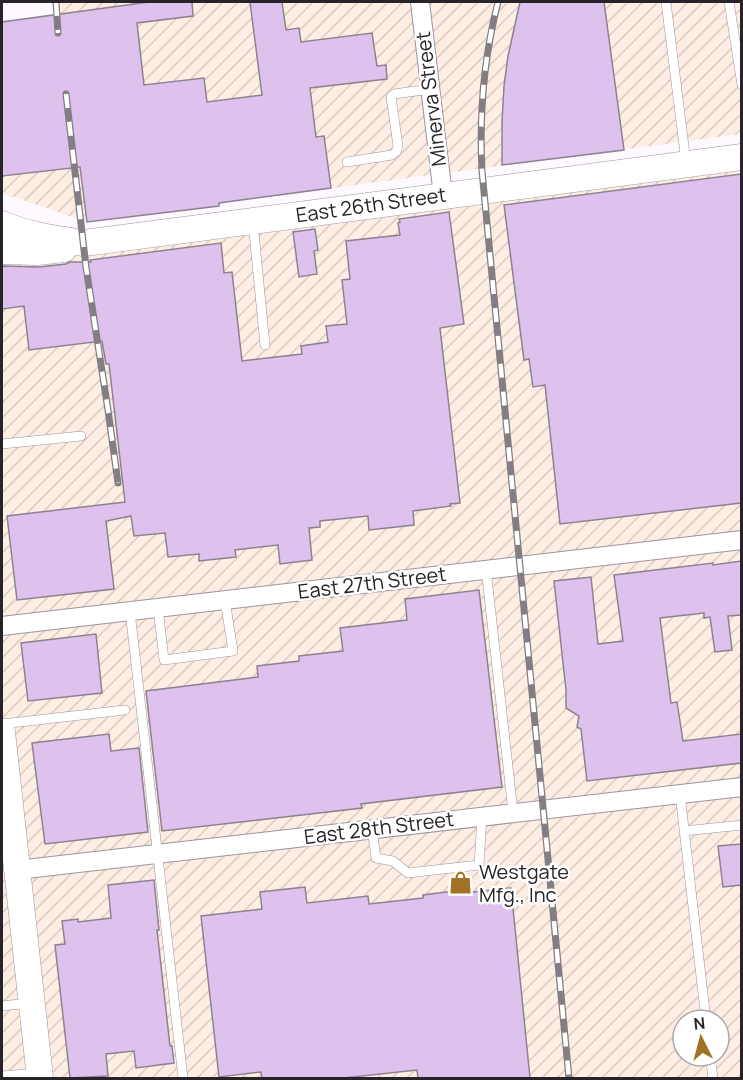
<svg xmlns="http://www.w3.org/2000/svg" width="743" height="1080" font-family="Manrope,sans-serif">
	<defs>
		<pattern id="industrial-furrows" width="10" height="10" patternUnits="userSpaceOnUse" patternTransform="scale(1.5)"><rect width="10" height="10" fill="#feede2"/><path d="M-1 1l2-2M0 10L10 0M9 11l2-2" fill="none" stroke="#dacbc2"/></pattern>
	</defs>
	<rect width="100%" height="100%" fill="#fdf9ff"/>
	<path fill="url(#industrial-furrows)" fill-rule="evenodd" d="M58 2H741V134L219 203V206L87 222 2 193V22L51 15 59 13Z
		M741 171V1078H2V244L9 248 96 255ZM683 1020H719V1056H683Z"/>
	<path fill="#dec1ec" stroke="#8c8390" stroke-width="1.5" d="M149 2H192L193 16 137 23 144 85 204 78 207 102 262 95 250 2H282L286 30 299 28 301 42 372 33 377 66 386 65 387 79 310 88 316 137 324 136 331 188 219 203V206L87 222 80 167 2 176V22Z
		M520 2H604L624 150 502 165V122L504 86 508 56Z
		M741 174V503L560 524 545 385 533 387 529 359 524 360 504 205Z
		M449 212 464 324 440 328 460 503 450 504 451 506 413 511 414 525 369 530 368 516 320 521V527L309 528 312 560 280 564 278 545 235 550 236 557 199 561V554L168 557 165 533 134 536 131 516 106 521 114 589 17 600 7 516 125 502 109 364H106L102 341 29 350 24 306 2 309V266L39 267 66 264 70 262H91L90 260 221 243 224 273 232 272 242 361 302 354 301 346 328 342 326 326 347 324 342 280 350 279 346 241 400 235 398 223 400 222 399 219Z
		M315 229 318 250 314 251 317 274 299 277 293 232Z
		M741 561V615L728 616 732 650 715 652 710 617 704 618V613L660 618 671 703 677 702 683 741 741 734V763L587 781 581 729 577 727 579 716 566 708V690L554 581 591 577 598 644 623 641 614 575 713 563V565Z
		M479 590 502 787 361 804 362 808 162 831 146 691 258 677 257 666 299 661V656L343 651 340 628 407 620 405 599Z
		M96 634 102 693 28 701 21 643Z
		M109 734 111 751 139 748 148 832 45 844 32 743Z
		M741 844V885L723 887 718 846Z
		M154 880 159 930H157L170 1046H172L174 1063 136 1068 134 1051 106 1054 108 1076 70 1078 55 945 65 944 62 921 78 919V922L111 918 108 885Z
		M305 887 307 903 368 896 369 904 423 898V895L454 891 455 894 511 888 530 1078H418L417 1070 343 1078H262L261 1072 219 1077 201 916 262 909 260 892Z"/>
	<g fill="none" stroke-linecap="round" stroke-linejoin="round">
		<defs>
			<path id="lane" d="M666 2 686 162
				M729 2 742 85
				M347 162 392 155 396 152 398 146 391 97 394 94 430 89
				M253 223 265 345
				M2 444 81 436
				M486 569 513 812
				M158 608 164 660 233 651 225 600
				M130 611 183 1078
				M2 724 125 710
				M680 794 706 1020
				M372 829 376 858 393 861 408 873 479 865 482 816
				M684 831 742 825
				M2 1006 29 1003
				M710 1056 713 1078
				M2 1076 37 1073"/>
			<path id="street" d="M420 2 443 196
				M2 626 742 540
				M17 870 742 787"/>
			<path id="secondary" d="M2 224C27 235 56 239 84 243L742 157
				M2 251 37 252 64 249
				M2 732 40 1078"/>
		</defs>
		<use href="#lane" stroke="#9d94a1" stroke-width="10"/>
		<use href="#street" stroke="#9d94a1" stroke-width="20"/>
		<use href="#secondary" stroke="#9d94a1" stroke-width="27"/>
		<use href="#lane" stroke="#fff" stroke-width="9"/>
		<use href="#street" stroke="#fff" stroke-width="18"/>
		<use href="#secondary" stroke="#fff" stroke-width="26"/>
		<defs>
			<path id="rail" d="M56 2 58 33
				M498 2C484 57 479 113 482 171L569 1078
				M66 94 86 267 108 410 118 483"/>
		</defs>
		<use href="#rail" stroke="#827e84" stroke-width="7"/>
		<use href="#rail" stroke="#fff" stroke-width="4.5" stroke-dasharray="14" stroke-linecap="butt"/>
	</g>
	<defs>
		<symbol id="shop-bare" viewBox="-9 -9 18 18"><path d="M-5-2.5h2.3a2.7 3.5 0 0 1 5.4 0H5L5.5 6h-11ZM-1.5-2.5h3a1.5 2.3 0 0 0-3 0Z" fill="#a17125" stroke="#fff" stroke-width="2.5" paint-order="stroke"/></symbol>
	</defs>
	<g fill-rule="evenodd">
		<use href="#shop-bare" x="444" y="866" width="33" height="33"/>
	</g>
	<g text-anchor="middle" stroke-width="5" stroke-linejoin="round" paint-order="stroke">
		<g font-size="20" fill="#272329" stroke="#fff">
			<text transform="translate(431 99) rotate(-97)" y="7">Minerva Street</text>
			<text transform="translate(371 205) rotate(-8)" y="7">East 26th Street</text>
			<text transform="translate(372 583) rotate(-7)" y="7">East 27th Street</text>
			<text transform="translate(379 828) rotate(-7)" y="7">East 28th Street</text>
		</g>
		<g font-size="20" fill="#272329" stroke="#fff" text-anchor="start">
			<text x="479" y="879">Westgate<tspan x="479" dy="23">Mfg., Inc</tspan></text>
		</g>
	</g>
	<rect width="743" height="1080" fill="none" stroke="#272329" stroke-width="6"/>
	<g transform="translate(701 1038) rotate(354)"><circle r="28" fill="#ffffff" stroke="#a9a7a9" stroke-width="1.5"/>
	<path d="M0-4.5L10 22L0 15L-10 22Z" fill="#a17125"/>
	<text y="-9" font-size="16" font-weight="bold" text-anchor="middle" fill="#272329">N</text>
	</g>
</svg>
